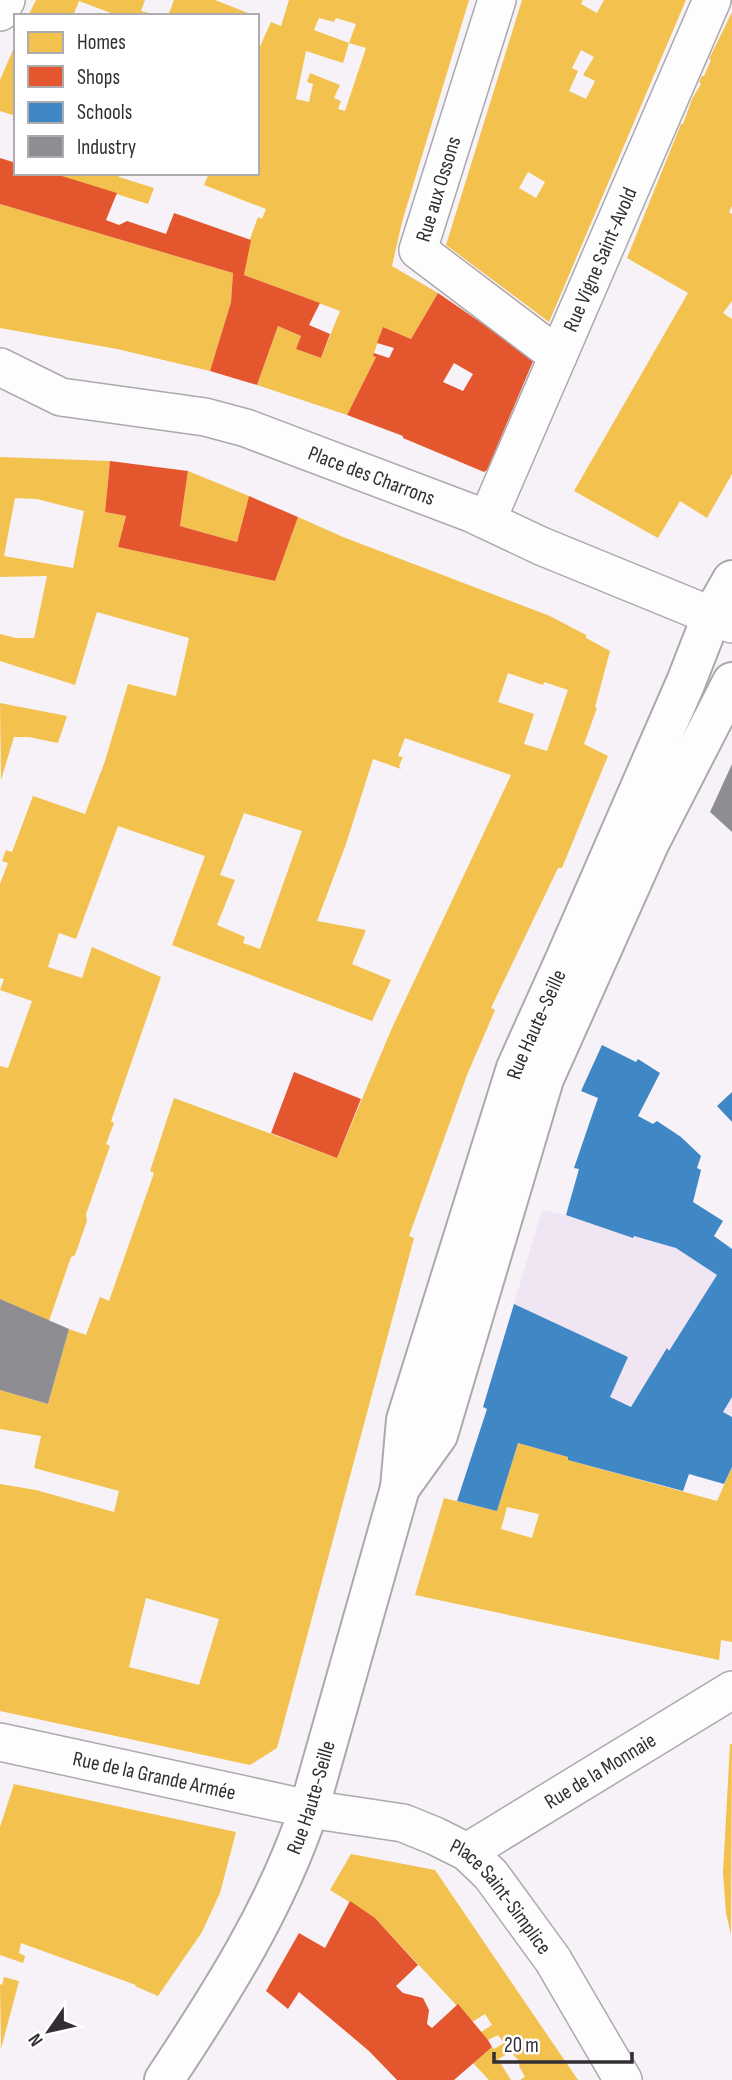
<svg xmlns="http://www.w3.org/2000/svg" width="732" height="2080" font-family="'Sofia Sans Condensed',sans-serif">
	<rect width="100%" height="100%" fill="#f7f2f8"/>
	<path fill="#f0e6f3" d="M598 1098 652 1124 657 1121 681 1137 701 1156 697 1168 701 1170 693 1202 723 1221 714 1236 732 1249V1417L681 1391 662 1424 542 1365 514 1304 542 1210 566 1215 579 1170 574 1168Z"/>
	<path fill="#f2c14e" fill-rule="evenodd" d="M36 0H145L141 11 157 15 119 16 79 1 73 16H28Z
		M174 0H215L248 13 246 16H168Z
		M289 0H469L402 222 392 266 438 293 411 339 383 327 373 356 376 357 347 415 257 385 278 326 301 336 296 349 321 358 340 311 244 275 250 239 258 217 262 219 266 209 204 185 209 173H257V53L271 22 281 26ZM319 18 334 22 336 18 356 24 349 43 366 48 345 111 338 109 341 101 334 98 340 85 310 73 307 82 313 84 309 102 296 99 306 51 343 63 349 43 314 30Z
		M522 0H583L581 4 597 13 604 0H686L549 322 446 245ZM581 50 594 57 583 75 595 81 586 99 569 91 578 71 572 68ZM528 172 545 182 536 198 519 188Z
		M732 12V206L729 212 732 214V301L723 313 732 319V474L707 518 680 501 658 538 574 491 688 293 627 258 681 124H683L692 99 701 84 699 82 702 76H704L711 60 709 59Z
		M16 43V116L0 111V80Z
		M120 173 119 177 154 188 148 204 54 174Z
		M0 204 233 273 231 302 210 371 117 349 0 328Z
		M0 457 110 461 105 512 126 516 118 547 275 581 298 517 343 537 550 616 586 635V638L610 651 595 707 597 708 584 744 608 756 562 868H558L491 1008 495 1010 467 1075 409 1236 414 1238 277 1748 250 1765 0 1711V1484L36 1490 114 1512 119 1491 34 1468 41 1436 0 1429V1390L48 1404 69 1329 86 1335 100 1297 109 1301 154 1173 150 1171 174 1098 337 1158 392 1028 511 775 405 738 398 756 403 757 399 766 401 769 373 759 346 844 317 921 366 930 352 964 391 980 372 1021 172 945 205 856 118 826 76 939 59 933 48 967 82 978 92 947 161 977 111 1121 114 1123 106 1144 110 1146 86 1214 87 1221 75 1255 71 1257 49 1321 0 1299V1066L8 1068 32 1001 0 990 4 979 0 978V884L8 863 2 861 6 850 12 852 33 796 85 814 105 761 128 684 176 696 189 638 97 612 75 685 0 661V634L16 638H34L47 576 0 577ZM15 498 37 499 84 511 73 568 4 556ZM508 673 543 685 544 682 568 690 547 751 524 744 534 714 498 702ZM244 813 302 831 260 949 243 943 245 937 217 925 235 880 220 875ZM146 1598 219 1619 199 1685 129 1667Z
		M188 471 249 496 237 542 180 526Z
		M0 703 67 716 58 743 29 737H14L1 780Z
		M518 1443 568 1457V1460L717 1501 732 1467V1642L721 1640 719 1660 415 1595 444 1498 497 1511ZM507 1507 539 1514 532 1538 501 1529Z
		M730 1744H732L731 1935 726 1913 723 1873Z
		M14 1784 236 1832 220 1893 202 1932 158 1996 135 1986 136 1985 21 1943 19 1953 25 1956 23 1963 0 1955V1827Z
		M351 1854 435 1870 578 2080H520L525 2077 519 2066 520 2062 511 2052 498 2059 511 2080H489L473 2063 492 2047 494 2049 504 2043 498 2035 488 2040 481 2032 492 2025 485 2014 472 2022 375 1918 330 1890Z
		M4 1977 19 1981 1 2049 0 1984 2 1985Z"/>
	<path fill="#e4572e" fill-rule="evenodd" d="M0 158 16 163V173H52L117 193 106 220 119 225 127 221 166 234 174 213 251 240 244 275 320 303 309 325 330 334 321 358 296 349 301 336 278 326 257 385 210 371 231 302 233 273 0 204Z
		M438 293 534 359 487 470 484 472 403 438V436L347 415 376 357 373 356 374 353 389 358 394 348 377 343 383 327 411 339ZM454 363 473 374 463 391 443 382Z
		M110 461 188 471 180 526 237 542 249 496 298 517 275 581 118 547 126 516 105 512Z
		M294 1072 361 1099 337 1158 271 1133Z
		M350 1901 375 1918 418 1965 396 1986 403 1993 423 1998 429 2010 427 2024 432 2028 458 2004 488 2040 492 2047 454 2080H397L369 2051 299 1992 288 2009 266 1991 299 1933 325 1948Z"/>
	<path fill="#3f88c5" d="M602 1045 636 1062 638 1059 660 1073 638 1116 653 1124 657 1121 681 1137 701 1156 697 1168 701 1170 693 1202 723 1221 714 1236 732 1249V1397L723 1412 732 1417V1467L724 1484 689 1474 683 1491 568 1460V1457L518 1443 497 1511 457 1501 487 1409 483 1407 514 1304 628 1357 610 1397 631 1407 667 1348 669 1351 717 1275 676 1248 634 1236 633 1238 566 1215 579 1169 574 1168 598 1098 581 1091Z
		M732 1092V1122L717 1106Z"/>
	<path fill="#8d8d92" d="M732 764V832L710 812Z
		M0 1299 69 1329 48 1404 0 1390Z"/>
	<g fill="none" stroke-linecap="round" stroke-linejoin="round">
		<defs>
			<g id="street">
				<path d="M497 0 418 250 558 356"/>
				<path d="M0 12 6 0"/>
				<path id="s1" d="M0 367 61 397 205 417 246 428 471 513 541 546 732 624"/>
				<path id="s2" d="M487 520 712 0"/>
				<path id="s3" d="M0 1742 309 1809 403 1823 435 1836 467 1852 491 1875 553 1960 623 2080"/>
				<path id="s4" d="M467 1852 732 1690"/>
			</g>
			<g id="secondary">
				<path d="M400 1488 438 1435 544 1079 650 842 732 682"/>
				<path id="s5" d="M164 2080C221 1994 276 1908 309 1809L400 1488 406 1420 516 1068 566 957 686 682 712 615 732 580"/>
			</g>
		</defs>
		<use href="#street" stroke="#aca9ad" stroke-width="40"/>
		<use href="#secondary" stroke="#aca9ad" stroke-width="42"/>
		<use href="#street" stroke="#fefdfe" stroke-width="37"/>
		<use href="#secondary" stroke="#fefdfe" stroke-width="38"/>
	</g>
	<g text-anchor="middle" stroke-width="7" stroke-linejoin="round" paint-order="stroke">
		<g font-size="21" fill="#322e33" stroke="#fff">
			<text transform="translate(438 189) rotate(-73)" y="7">Rue aux Ossons</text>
			<text dy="7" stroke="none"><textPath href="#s2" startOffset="284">Rue Vigne Saint-Avold</textPath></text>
			<text dy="7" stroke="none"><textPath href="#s1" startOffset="390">Place des Charrons</textPath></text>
			<text dy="7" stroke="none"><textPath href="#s5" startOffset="1127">Rue Haute-Seille</textPath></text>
			<text dy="7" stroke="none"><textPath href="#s4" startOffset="156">Rue de la Monnaie</textPath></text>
			<text dy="7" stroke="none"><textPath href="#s3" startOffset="158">Rue de la Grande Armée</textPath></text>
			<text dy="7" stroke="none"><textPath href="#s5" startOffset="320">Rue Haute-Seille</textPath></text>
			<text dy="7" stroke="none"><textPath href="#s3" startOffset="537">Place Saint-Simplice</textPath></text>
		</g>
	</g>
	<rect x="14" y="14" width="245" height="161" fill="#ffffff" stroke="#adabad" stroke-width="2"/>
	<rect x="28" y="32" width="35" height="21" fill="#f2c14e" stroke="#adabad" stroke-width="2"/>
	<text x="77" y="49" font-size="21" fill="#322e33">Homes</text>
	<rect x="28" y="66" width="35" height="21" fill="#e4572e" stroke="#adabad" stroke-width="2"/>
	<text x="77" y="84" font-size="21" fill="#322e33">Shops</text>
	<rect x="28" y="102" width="35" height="21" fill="#3f88c5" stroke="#adabad" stroke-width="2"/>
	<text x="77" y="119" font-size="21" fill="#322e33">Schools</text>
	<rect x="28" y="136" width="35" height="21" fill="#8d8d92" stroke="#adabad" stroke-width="2"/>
	<text x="77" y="154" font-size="21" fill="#322e33">Industry</text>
	<g transform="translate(49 2031) rotate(236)" stroke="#ffffff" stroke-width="5" paint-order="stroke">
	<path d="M0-5L12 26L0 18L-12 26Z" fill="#322e33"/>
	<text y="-10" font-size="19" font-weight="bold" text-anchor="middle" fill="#322e33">N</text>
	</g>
	<path d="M494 2052v10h138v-10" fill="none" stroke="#322e33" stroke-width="3.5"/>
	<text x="504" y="2052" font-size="21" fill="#322e33" stroke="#ffffff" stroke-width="5" paint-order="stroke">20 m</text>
</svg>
